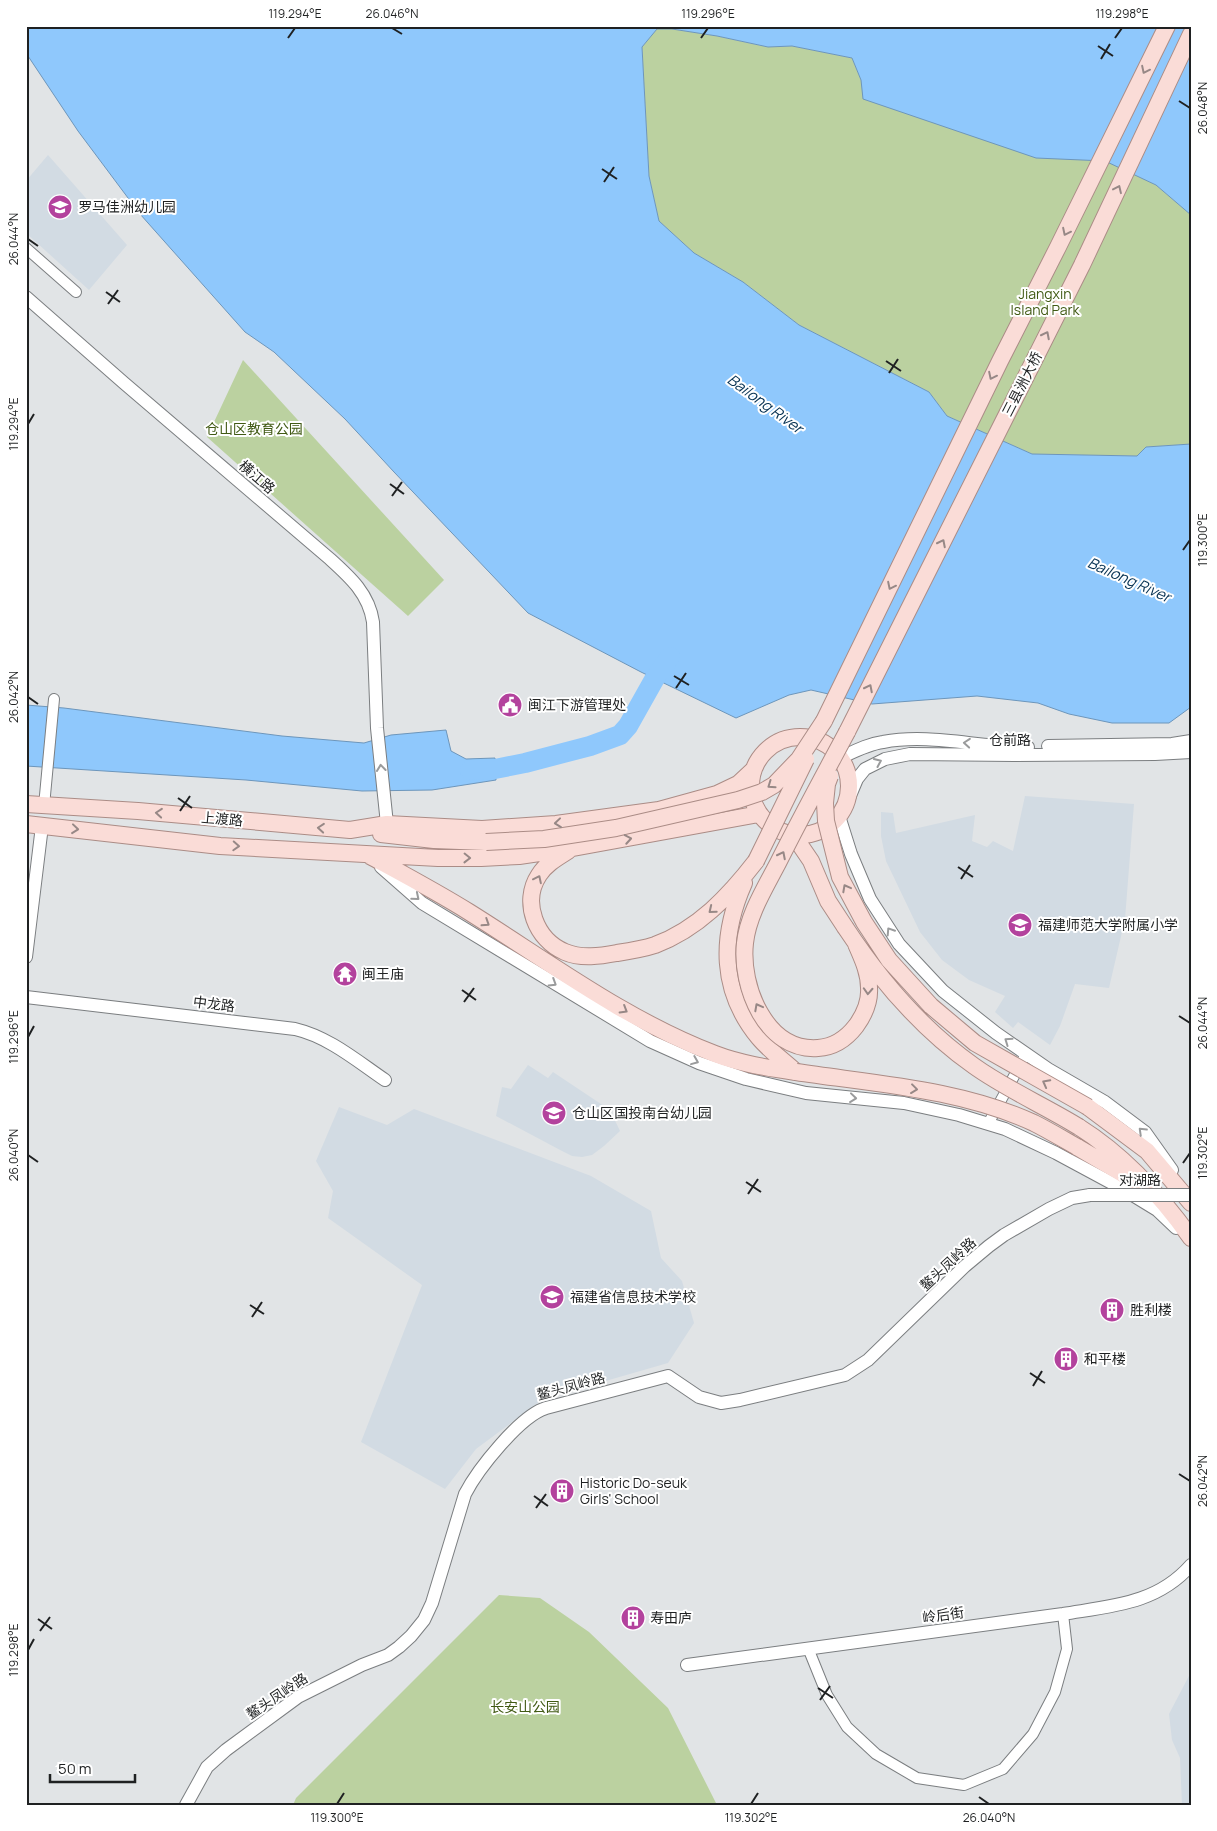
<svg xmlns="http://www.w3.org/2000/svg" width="1217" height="1831" font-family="Manrope,'Noto Sans SC',sans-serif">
	<rect width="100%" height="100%" fill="#e1e4e6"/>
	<path fill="#d2dbe3" d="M48 155 127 245 89 290 26 233V181Z
		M1025 796 1134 804 1125 919 1109 988 1075 984 1060 1026 1050 1045 1018 1022 1013 1028 995 1012 1005 996 969 980 942 960 920 932 886 861 881 836V812L893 813 896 833 975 815 972 841 987 847 993 841 1013 851Z
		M528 1065 548 1078 553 1072 610 1110 620 1131 604 1146 592 1155 582 1157 572 1156 562 1151 496 1116 502 1087 511 1089Z
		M339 1107 387 1125 414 1109 591 1176 651 1211 661 1258 682 1281 694 1323 668 1363 543 1399 476 1449 445 1489 361 1442 422 1285 328 1218 333 1191 316 1161Z
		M1191 1672V1805H1182L1180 1758 1172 1740 1169 1714Z"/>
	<path fill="#bbd1a0" d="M657 29H672L717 36 768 47 792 46 852 58 861 80 1105 160 1156 185 1191 215V444L1146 447 1137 456 1032 454 947 416 929 392 799 325 743 282 694 253 659 221 649 176 642 47Z
		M243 360 444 580 408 616 207 437Z
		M499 1595 540 1598 589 1632 668 1708 717 1805H293L296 1798Z"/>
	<path fill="#8fc8fc" stroke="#6d96bb" d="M26 26H1191V215L1156 185 1105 161 1036 158 863 99 861 80 852 58 792 46 768 47 717 36 672 29H657L642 47 649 176 659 221 694 253 743 282 799 325 929 392 947 416 1032 454 1137 456 1146 447 1191 444V707L1169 723H1112L1069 714 1038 703 977 696 872 704 811 690 789 695 736 718 641 672 528 613 394 472 345 419 274 352 245 332 140 214 78 131 26 53Z
		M26 705 64 708 282 736 364 743 391 735 446 730 451 751 466 759 495 758 496 780 432 790 362 791 246 780 26 766Z"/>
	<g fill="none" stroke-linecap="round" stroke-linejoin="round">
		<path stroke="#8fc8fc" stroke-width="20" d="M470 770 495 769 525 763 590 746 620 735 628 726 655 678 670 657"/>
		<defs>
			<path id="minor" d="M26 248 76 292
				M44 806 54 699
				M988 1124 1026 1054
				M808 1648 827 1695 847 1727 876 1754 917 1778 964 1785 1003 1769 1033 1734 1055 1692 1067 1649 1063 1614"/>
			<path id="tertiary" d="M26 297 124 383 330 559C350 577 369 594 373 622L377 728 387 824
				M1048 746 1172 744 1191 741
				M840 758C855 751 868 744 883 742 931 733 980 748 1028 747
				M849 798 857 779 865 769 885 759 910 754 1015 755 1155 754 1191 752
				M839 816 851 854 870 899 899 944 943 991 996 1033 1048 1069 1105 1102 1145 1132 1172 1170
				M381 867 422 903 650 1041 699 1063 746 1079 806 1093 904 1103 959 1115 1005 1129 1056 1153 1121 1188 1157 1210 1176 1228
				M26 957 42 826
				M26 997 295 1029C329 1037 357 1061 385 1080
				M687 1665 1063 1614C1111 1606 1157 1604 1191 1565
				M186 1805 207 1767 226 1750 298 1697 362 1665 388 1655 399 1647 411 1636 424 1620 432 1603 465 1494C478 1469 520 1416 546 1408L668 1376 699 1397 721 1403 740 1400 845 1375 868 1360 965 1266 989 1246 1004 1235 1049 1209 1072 1198 1090 1195"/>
			<path id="primary" d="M824 721 1000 361 1058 247 1167 26
				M847 732 1082 265 1191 34
				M751 786a49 49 0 1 1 98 0a49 49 0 1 1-98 0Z
				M26 804 138 811 350 830 387 824 482 829 556 824 659 810 717 794 738 784 753 770
				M26 824 220 846 438 858H481L519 856 573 848 759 814
				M381 834 434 840 486 842
				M794 836 811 861 828 901 845 927
				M568 851C557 858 546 864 539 875 521 902 536 940 565 952 581 959 601 956 617 953 630 951 643 949 655 945 698 929 729 896 756 861
				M370 856C403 874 437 892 469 912 549 962 626 1020 715 1054 741 1064 769 1068 796 1072
				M744 883C720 937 720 991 759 1038 770 1051 784 1061 796 1072
				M1088 1107 1147 1151 1191 1203
				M1079 1127C1122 1154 1161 1196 1191 1238
				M1077 1147 1140 1184"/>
		</defs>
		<use href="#minor" stroke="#7b7e80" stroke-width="12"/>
		<use href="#tertiary" stroke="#7b7e80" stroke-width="14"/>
		<use href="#primary" stroke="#ab8c86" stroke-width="18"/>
		<use href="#minor" stroke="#fff" stroke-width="10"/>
		<use href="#tertiary" stroke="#fff" stroke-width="12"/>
		<use href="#primary" stroke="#fadcd7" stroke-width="16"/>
		<defs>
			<path id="tertiary-bridge" d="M1090 1195H1191"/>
			<path id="primary-bridge" d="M847 732C824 775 800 819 778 863 765 888 748 915 745 943 740 986 766 1052 818 1048 834 1047 846 1039 856 1026 864 1015 870 1002 869 988 869 972 862 958 856 944
				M830 776 827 784 825 803 826 821 840 877 864 922 889 960 931 1006 975 1043 1088 1107
				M486 842 544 839 616 828 738 800 762 792 774 785 799 759 824 721
				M756 861 806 759
				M845 927C879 979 923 1030 974 1066 1006 1089 1045 1106 1079 1127
				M796 1072C876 1084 960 1089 1034 1123 1048 1130 1063 1139 1077 1147"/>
		</defs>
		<use href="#tertiary-bridge" stroke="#7b7e80" stroke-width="14" stroke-linecap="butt"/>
		<use href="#primary-bridge" stroke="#ab8c86" stroke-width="18" stroke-linecap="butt"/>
		<use href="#tertiary-bridge" stroke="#fff" stroke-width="12"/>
		<use href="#primary-bridge" stroke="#fadcd7" stroke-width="16"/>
	</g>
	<defs><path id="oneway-chevron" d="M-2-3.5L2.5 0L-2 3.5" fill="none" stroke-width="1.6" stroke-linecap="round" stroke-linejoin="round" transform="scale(1.25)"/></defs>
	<g stroke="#978886">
		<use href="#oneway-chevron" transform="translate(1145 70) rotate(116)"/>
		<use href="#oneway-chevron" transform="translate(1118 189) rotate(-65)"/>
		<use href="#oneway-chevron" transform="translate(1066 232) rotate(116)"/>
		<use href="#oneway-chevron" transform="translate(1046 335) rotate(-63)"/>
		<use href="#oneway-chevron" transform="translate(992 376) rotate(116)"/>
		<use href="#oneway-chevron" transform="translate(942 543) rotate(-63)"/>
		<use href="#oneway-chevron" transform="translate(891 586) rotate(116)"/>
		<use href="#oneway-chevron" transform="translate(869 688) rotate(-63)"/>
		<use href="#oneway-chevron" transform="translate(771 785) rotate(145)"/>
		<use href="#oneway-chevron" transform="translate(159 813) rotate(-175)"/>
		<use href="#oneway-chevron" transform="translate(558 823) rotate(174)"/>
		<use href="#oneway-chevron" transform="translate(321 828) rotate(-175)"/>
		<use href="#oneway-chevron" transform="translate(75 829) rotate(6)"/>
		<use href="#oneway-chevron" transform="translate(628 839) rotate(-10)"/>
		<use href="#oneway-chevron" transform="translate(236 846) rotate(3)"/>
		<use href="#oneway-chevron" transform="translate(782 855) rotate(-63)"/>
		<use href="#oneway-chevron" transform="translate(467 858) rotate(1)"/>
		<use href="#oneway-chevron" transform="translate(538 879) rotate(-64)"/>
		<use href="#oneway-chevron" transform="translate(846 888) rotate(-118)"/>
		<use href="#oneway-chevron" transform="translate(712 910) rotate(141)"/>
		<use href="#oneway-chevron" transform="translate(486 923) rotate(33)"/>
		<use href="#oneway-chevron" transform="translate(868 991) rotate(93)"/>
		<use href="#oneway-chevron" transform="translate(758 1007) rotate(-118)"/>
		<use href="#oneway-chevron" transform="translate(624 1010) rotate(31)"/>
		<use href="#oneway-chevron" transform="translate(1046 1083) rotate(-152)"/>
		<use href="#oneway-chevron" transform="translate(914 1089) rotate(7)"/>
	</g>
	<g stroke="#9a9b9c">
		<use href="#oneway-chevron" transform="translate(967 743) rotate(-175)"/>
		<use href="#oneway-chevron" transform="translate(878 762) rotate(-24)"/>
		<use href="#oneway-chevron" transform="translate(381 768) rotate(-96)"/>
		<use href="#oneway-chevron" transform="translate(416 897) rotate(40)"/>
		<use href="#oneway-chevron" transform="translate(890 931) rotate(-123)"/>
		<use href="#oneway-chevron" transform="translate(553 983) rotate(32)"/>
		<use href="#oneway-chevron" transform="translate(1008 1041) rotate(-145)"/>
		<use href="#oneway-chevron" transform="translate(695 1061) rotate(22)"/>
		<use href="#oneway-chevron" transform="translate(853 1098) rotate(6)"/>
		<use href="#oneway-chevron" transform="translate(1142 1131) rotate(-136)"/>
	</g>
	<path fill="none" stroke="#1f2122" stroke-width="2" d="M392 28 402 34M288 38 295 28M701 38 708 28M1115 38 1122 28M1098 46 1113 56M1101 59 1110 44M1179 101 1190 108M602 169 617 179M604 182 614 167M28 239 38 246M106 292 120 302M108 304 118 290M886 361 901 371M889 373 898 359M28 424 34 414M390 484 404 494M392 496 402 482M1183 550 1190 540M674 676 689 685M676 688 686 673M28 697 38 704M178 798 192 808M180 811 190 796M958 867 973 877M961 879 970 865M462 990 476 1000M464 1002 474 988M1179 1016 1190 1023M28 1037 34 1026M28 1155 38 1162M1183 1163 1190 1153M746 1182 761 1192M748 1194 758 1179M250 1305 264 1314M252 1317 262 1302M1030 1373 1045 1383M1033 1386 1042 1371M1179 1474 1190 1481M534 1496 548 1506M536 1508 546 1494M38 1619 52 1629M40 1631 50 1617M28 1650 34 1639M818 1688 833 1698M820 1700 830 1686M979 1797 989 1804M337 1804 344 1793M751 1804 758 1793"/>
	<defs>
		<symbol id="school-disc" viewBox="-11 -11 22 22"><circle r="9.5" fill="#b3429d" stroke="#fff"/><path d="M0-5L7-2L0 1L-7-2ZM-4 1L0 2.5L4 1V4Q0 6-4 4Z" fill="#fff"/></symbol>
		<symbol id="civic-disc" viewBox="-11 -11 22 22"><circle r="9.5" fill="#b3429d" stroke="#fff"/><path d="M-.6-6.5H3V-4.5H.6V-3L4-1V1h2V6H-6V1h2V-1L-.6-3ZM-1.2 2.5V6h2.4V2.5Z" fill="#fff"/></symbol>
		<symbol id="temple-disc" viewBox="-11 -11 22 22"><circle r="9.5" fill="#b3429d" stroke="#fff"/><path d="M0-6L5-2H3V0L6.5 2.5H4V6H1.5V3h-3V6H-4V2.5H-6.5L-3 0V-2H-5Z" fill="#fff"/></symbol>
		<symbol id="building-disc" viewBox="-11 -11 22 22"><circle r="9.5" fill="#b3429d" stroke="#fff"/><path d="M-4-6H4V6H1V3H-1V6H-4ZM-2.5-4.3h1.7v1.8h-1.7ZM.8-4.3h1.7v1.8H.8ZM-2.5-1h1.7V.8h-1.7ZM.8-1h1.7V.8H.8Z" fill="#fff"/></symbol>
	</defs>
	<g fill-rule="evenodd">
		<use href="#school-disc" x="46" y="193" width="28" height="28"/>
		<use href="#civic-disc" x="496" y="691" width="28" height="28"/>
		<use href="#school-disc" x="1006" y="911" width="28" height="28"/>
		<use href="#temple-disc" x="331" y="960" width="28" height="28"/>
		<use href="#school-disc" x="540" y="1099" width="28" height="28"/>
		<use href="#school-disc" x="538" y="1283" width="28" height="28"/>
		<use href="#building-disc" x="1098" y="1296" width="28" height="28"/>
		<use href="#building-disc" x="1052" y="1345" width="28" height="28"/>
		<use href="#building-disc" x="548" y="1477" width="28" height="28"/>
		<use href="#building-disc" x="619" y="1604" width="28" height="28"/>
	</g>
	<g text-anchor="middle" stroke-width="4" stroke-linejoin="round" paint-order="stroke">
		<g font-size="14" fill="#1f2122" stroke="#fff" text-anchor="start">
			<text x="78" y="212">罗马佳洲幼儿园</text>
			<text x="528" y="710">闽江下游管理处</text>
			<text x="1038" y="930">福建师范大学附属小学</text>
			<text x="362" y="979">闽王庙</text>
			<text x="572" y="1118">仓山区国投南台幼儿园</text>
			<text x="570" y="1302">福建省信息技术学校</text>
			<text x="1130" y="1315">胜利楼</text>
			<text x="1084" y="1364">和平楼</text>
			<text x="580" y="1488">Historic Do-seuk<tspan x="580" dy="16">Girls' School</tspan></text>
			<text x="650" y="1623">寿田庐</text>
		</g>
		<g font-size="14" fill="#415a14" stroke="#fff">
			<text x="1045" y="299">Jiangxin<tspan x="1045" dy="16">Island Park</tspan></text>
			<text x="254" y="434">仓山区教育公园</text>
			<text x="525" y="1712">长安山公园</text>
		</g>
		<g font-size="14" fill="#1f2122" stroke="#fff">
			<text transform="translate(1022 384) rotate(-63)" y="5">三县洲大桥</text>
			<text transform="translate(257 477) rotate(41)" y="5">横江路</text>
			<text x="1010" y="745">仓前路</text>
			<text transform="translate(222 819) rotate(5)" y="5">上渡路</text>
			<text transform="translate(214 1004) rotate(7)" y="5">中龙路</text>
			<text x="1140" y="1185">对湖路</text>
			<text transform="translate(948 1264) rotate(-43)" y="5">鳌头凤岭路</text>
			<text transform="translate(571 1386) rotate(-15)" y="5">鳌头凤岭路</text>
			<text transform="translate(943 1615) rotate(-8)" y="5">岭后街</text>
			<text transform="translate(277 1696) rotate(-34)" y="5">鳌头凤岭路</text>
		</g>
		<g font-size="15" font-style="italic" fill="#053152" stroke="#fff">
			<text transform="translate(765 404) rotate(36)" y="5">Bailong River</text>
			<text transform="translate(1129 580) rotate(24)" y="5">Bailong River</text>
		</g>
	</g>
	<rect width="1217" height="1831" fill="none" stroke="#ffffff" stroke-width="55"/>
	<path d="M50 1774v8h85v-8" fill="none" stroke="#1f2122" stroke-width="2.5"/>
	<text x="58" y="1774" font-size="15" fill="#1f2122" stroke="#ffffff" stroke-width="4" paint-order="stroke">50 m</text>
	<rect x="28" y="28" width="1162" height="1776" fill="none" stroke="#1f2122" stroke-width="2"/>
	<g font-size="12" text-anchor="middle" fill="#1f2122">
		<text x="295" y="18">119.294°E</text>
		<text x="392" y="18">26.046°N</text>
		<text x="708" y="18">119.296°E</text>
		<text x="1122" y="18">119.298°E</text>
		<text transform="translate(1203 108) rotate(-90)" y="4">26.048°N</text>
		<text transform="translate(14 239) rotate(-90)" y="4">26.044°N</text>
		<text transform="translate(14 424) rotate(-90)" y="4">119.294°E</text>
		<text transform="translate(1203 540) rotate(-90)" y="4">119.300°E</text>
		<text transform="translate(14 697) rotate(-90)" y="4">26.042°N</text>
		<text transform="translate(1203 1023) rotate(-90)" y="4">26.044°N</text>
		<text transform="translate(14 1037) rotate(-90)" y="4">119.296°E</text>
		<text transform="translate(1203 1153) rotate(-90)" y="4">119.302°E</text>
		<text transform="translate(14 1155) rotate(-90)" y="4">26.040°N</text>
		<text transform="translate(1203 1481) rotate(-90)" y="4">26.042°N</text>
		<text transform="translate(14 1650) rotate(-90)" y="4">119.298°E</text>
		<text x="337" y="1822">119.300°E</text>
		<text x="751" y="1822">119.302°E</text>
		<text x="989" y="1822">26.040°N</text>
	</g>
</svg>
